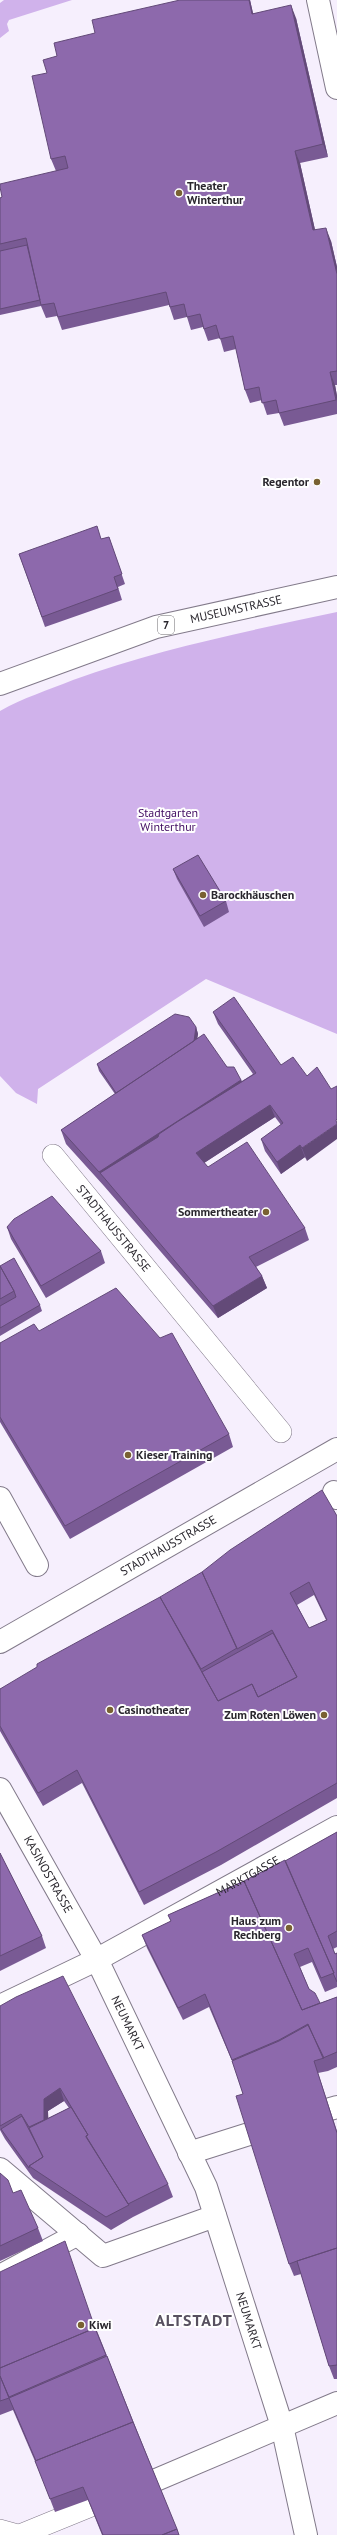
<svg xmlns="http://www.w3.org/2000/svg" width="337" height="2535" font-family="'PT Sans',sans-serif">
	<rect width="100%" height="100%" fill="#f6effd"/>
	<path fill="#d0b2eb" d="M4 0H72L9 20 7 24 9 31 0 38V3Z
		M337 612V1034L206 979 38 1089 37 1104 16 1093 0 1076V711C23 698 48 690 73 680 158 649 248 631 337 612Z"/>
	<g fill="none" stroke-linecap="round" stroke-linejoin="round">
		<defs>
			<g id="service">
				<path id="s1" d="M53 1155 281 1432"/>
				<path d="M0 2530 18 2535"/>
				<path d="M20 2535 91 2506"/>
			</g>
			<g id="pedestrian">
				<path d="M334 1492 337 1498"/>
				<path d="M0 1498 37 1565"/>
				<path id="s2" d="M0 1789 100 1966 206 2187 282 2426 306 2535"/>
				<path id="s3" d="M0 2006 96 1960 337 1827"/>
				<path d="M330 2109 337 2107"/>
				<path d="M189 2153 249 2134"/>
				<path d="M0 2169 103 2256 215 2216"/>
				<path d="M0 2276 78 2234"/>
				<path d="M156 2480 337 2403"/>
			</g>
			<g id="minor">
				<path d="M318 0 337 88"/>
				<path id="s4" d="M0 1642 337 1449"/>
			</g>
			<g id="primary">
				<path id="s5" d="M0 684 156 627 337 587"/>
			</g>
		</defs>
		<use href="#service" stroke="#827a8a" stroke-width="22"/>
		<use href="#pedestrian" stroke="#827a8a" stroke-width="24"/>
		<use href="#minor" stroke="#827a8a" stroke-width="24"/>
		<use href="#primary" stroke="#827a8a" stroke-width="24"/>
		<use href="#service" stroke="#fff" stroke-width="21"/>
		<use href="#pedestrian" stroke="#fff" stroke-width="22"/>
		<use href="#minor" stroke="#fff" stroke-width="22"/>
		<use href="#primary" stroke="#fff" stroke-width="22"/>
	</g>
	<path fill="#795a94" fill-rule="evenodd" d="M250 0 253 13 296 18 328 157 300 163 315 230 331 241 337 267V385H335L337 396V414L284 426 279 413 267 415 262 400 250 403 245 390 236 349 224 352 220 338 208 341 203 327 191 330 187 317 174 320 169 305 62 330 57 316 46 318 41 306 0 315V198L56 171 51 159 47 73 57 56Z
		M109 537 125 584 118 587 122 600 45 627 19 554 101 539Z
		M173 869 226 901 229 912 204 927 177 879Z
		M213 1012 281 1065 307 1161 305 1157 281 1174 265 1151 261 1139 281 1125 275 1117 204 1163 208 1167 305 1228 309 1240 256 1267 262 1276 267 1288 218 1318 104 1186 66 1144 61 1130 115 1094 99 1071 97 1064 196 1027 198 1034 197 1038 241 1080 242 1081 253 1074 218 1024Z
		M7 1227 101 1251 105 1263 46 1298 11 1239Z
		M0 1266 40 1305 42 1311 0 1336Z
		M39 1331 229 1434 233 1447 70 1539 0 1422V1343Z
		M337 1516V1798L221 1865 144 1905 82 1783 43 1806 0 1731V1689ZM314 1595 326 1620 309 1628 297 1605Z
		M337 1832V1947L333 1949 335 1954 337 1953V1987L325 1992 312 1962 300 1967 309 1989 320 2003 337 1997V2067L328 2071 318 2073 337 2131V2379H334L329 2366 301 2274 294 2276 289 2264 243 2094 235 2068 209 2007 183 2020 147 1948 142 1935 171 1921 168 1915 244 1881 285 1861Z
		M0 1853 42 1936 46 1948 0 1971Z
		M0 2006 168 2184 173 2197 133 2217 111 2230 33 2178 5 2139 0 2130V2131ZM64 2101 69 2108 48 2118V2111Z
		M0 2173 13 2193 38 2228 43 2241 0 2261Z
		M0 2272 97 2331 179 2535H102L88 2500 55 2512 40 2473 13 2410 0 2415Z"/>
	<path fill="#634a78" d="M249 0H250L256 27 252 14Z
		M291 5 296 18 328 157 323 144Z
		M295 151 300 163 318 243 313 230Z
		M326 228 331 241 337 267V274Z
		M330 372 335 385 337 396V402Z
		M196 1027 198 1034 196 1048 194 1041Z
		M241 1080 246 1093 100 1173 99 1172Z
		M270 1105 275 1117 201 1165 196 1153Z
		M337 1124V1139L307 1161 302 1148Z
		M300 1145 305 1157 281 1174 277 1162Z
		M262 1276 267 1288 218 1318 213 1306Z
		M60 2088 64 2101 48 2111 49 2132 44 2120V2099Z"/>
	<path fill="#8d69ac" stroke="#634a78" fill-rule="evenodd" d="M180 0H249L252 14 291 5 323 144 295 151 313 230 326 228 337 274V371L330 372 336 400 279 413 276 400 262 403 259 387 245 390 233 336 220 339 216 325 204 329 200 314 187 317 184 304 170 307 166 292 58 317 54 303 41 305 26 238 0 244V198L2 197 0 187V184L68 168 65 156 51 159 32 76 47 73 43 60 57 56 54 43 95 33 92 20Z
		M27 245 40 300 0 309V251Z
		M97 526 101 539 109 537 122 574 114 577 118 589 42 617 19 554Z
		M198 855 226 901 200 916 173 869Z
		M234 997 281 1065 293 1057 307 1076 317 1067 331 1089 337 1086V1119L336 1120 337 1124 302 1148 300 1145 277 1162 261 1139 283 1123 270 1105 196 1153 208 1167 247 1142 305 1228 249 1257 262 1276 213 1306 100 1173 158 1137 159 1134 177 1122 256 1073 213 1012Z
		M175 1014 189 1017 196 1027 194 1041 116 1093 97 1064Z
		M204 1034 227 1067H234L241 1080 99 1172 61 1130Z
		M52 1196 101 1251 41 1286 7 1227 14 1219Z
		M14 1258 40 1305 0 1328V1306L16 1297 14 1291 0 1266Z
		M0 1266 14 1291 0 1299Z
		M116 1288 160 1338 172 1333 229 1434 65 1526 0 1417V1343L34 1324 39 1331Z
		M322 1490 337 1516V1783L216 1852 139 1892 77 1770 38 1793 0 1726V1689L37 1667V1664L160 1597 218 1701 252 1684 258 1697 297 1677 272 1630 237 1649 202 1572 230 1550ZM309 1582 327 1620 309 1628 290 1593Z
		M202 1572 237 1648 201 1669 160 1597Z
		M273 1633 297 1677 258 1697 252 1684 218 1701 202 1672Z
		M337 1832V1931L328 1936 335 1954 337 1953V1982L333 1973H334L285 1861Z
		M0 1853 42 1936 0 1956Z
		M285 1860 334 1973 321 1978 308 1948 294 1954 309 1989 315 1993 320 2003 302 2010 244 1881Z
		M244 1881 302 2010 337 1997V2052L323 2058 308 2024 279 2040 232 2060 205 1994 178 2008 142 1935 171 1921 168 1915Z
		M63 1976 168 2184 128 2204 86 2136 88 2135 60 2088 44 2099V2120L29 2127 21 2114 0 2126V2006L16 1997Z
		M308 2025 324 2058 314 2061 337 2133V2248L297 2261 289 2264 236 2096 243 2094 232 2061 279 2041Z
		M71 2107 88 2135 86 2136V2137L129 2205 106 2217 29 2166 43 2157 29 2128Z
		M22 2116 43 2157 29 2166V2168L1 2129Z
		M0 2173 8 2180 13 2193 21 2190 38 2228 0 2246Z
		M65 2241 95 2328 0 2368V2272Z
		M337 2248V2365L329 2366 297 2261Z
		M95 2328 106 2355 9 2397 0 2376V2368Z
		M107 2356 133 2422 35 2461H36L9 2398Z
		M0 2376 9 2398 0 2401Z
		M133 2422 177 2529 162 2535H103L83 2487 50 2499 35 2461Z
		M177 2529 179 2535H162Z"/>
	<g fill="#796132" stroke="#fff" stroke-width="1.5">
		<circle cx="179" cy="193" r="4"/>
		<circle cx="317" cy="482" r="4"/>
		<circle cx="203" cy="895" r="4"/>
		<circle cx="266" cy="1212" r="4"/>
		<circle cx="128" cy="1455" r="4"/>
		<circle cx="110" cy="1710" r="4"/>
		<circle cx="324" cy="1715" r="4"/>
		<circle cx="289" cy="1928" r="4"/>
		<circle cx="81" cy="2325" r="4"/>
	</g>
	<g text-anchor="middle" stroke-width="4" stroke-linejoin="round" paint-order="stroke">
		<rect fill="#fff" stroke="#6a686d" stroke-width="1" x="158" y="616" width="16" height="18" rx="3"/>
		<g font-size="11" font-weight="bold" fill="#2a272e">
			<text x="166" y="629">7</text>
		</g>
		<g font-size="12" font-weight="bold" fill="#2a272e" stroke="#fff" text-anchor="start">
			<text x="187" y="190">Theater<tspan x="187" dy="14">Winterthur</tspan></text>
			<text x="309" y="486" text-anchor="end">Regentor</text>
			<text x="211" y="899">Barockhäuschen</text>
			<text x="258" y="1216" text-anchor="end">Sommertheater</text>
			<text x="136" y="1459">Kieser Training</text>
			<text x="118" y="1714">Casinotheater</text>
			<text x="316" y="1719" text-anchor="end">Zum Roten Löwen</text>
			<text x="281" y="1925" text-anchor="end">Haus zum<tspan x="281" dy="14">Rechberg</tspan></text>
			<text x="89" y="2329">Kiwi</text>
		</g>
		<g font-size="12" fill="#2a272e" stroke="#fff">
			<text dy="4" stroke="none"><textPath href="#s5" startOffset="248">MUSEUMSTRASSE</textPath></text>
			<text dy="4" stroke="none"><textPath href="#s1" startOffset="95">STADTHAUSSTRASSE</textPath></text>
			<text dy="4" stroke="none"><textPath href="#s4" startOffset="194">STADTHAUSSTRASSE</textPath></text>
			<text dy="4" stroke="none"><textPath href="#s2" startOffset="98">KASINOSTRASSE</textPath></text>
			<text dy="4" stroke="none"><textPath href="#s3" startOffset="280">MARKTGASSE</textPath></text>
			<text dy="4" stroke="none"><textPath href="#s2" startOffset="267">NEUMARKT</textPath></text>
			<text dy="4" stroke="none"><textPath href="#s2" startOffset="589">NEUMARKT</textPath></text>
		</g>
		<g font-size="12" fill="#410c61" stroke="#fff">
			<text x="168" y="817">Stadtgarten<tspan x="168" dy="14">Winterthur</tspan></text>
		</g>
		<g font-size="16" font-weight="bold" letter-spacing="1" fill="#585160" stroke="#fff">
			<text x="194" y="2326">ALTSTADT</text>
		</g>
	</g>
</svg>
